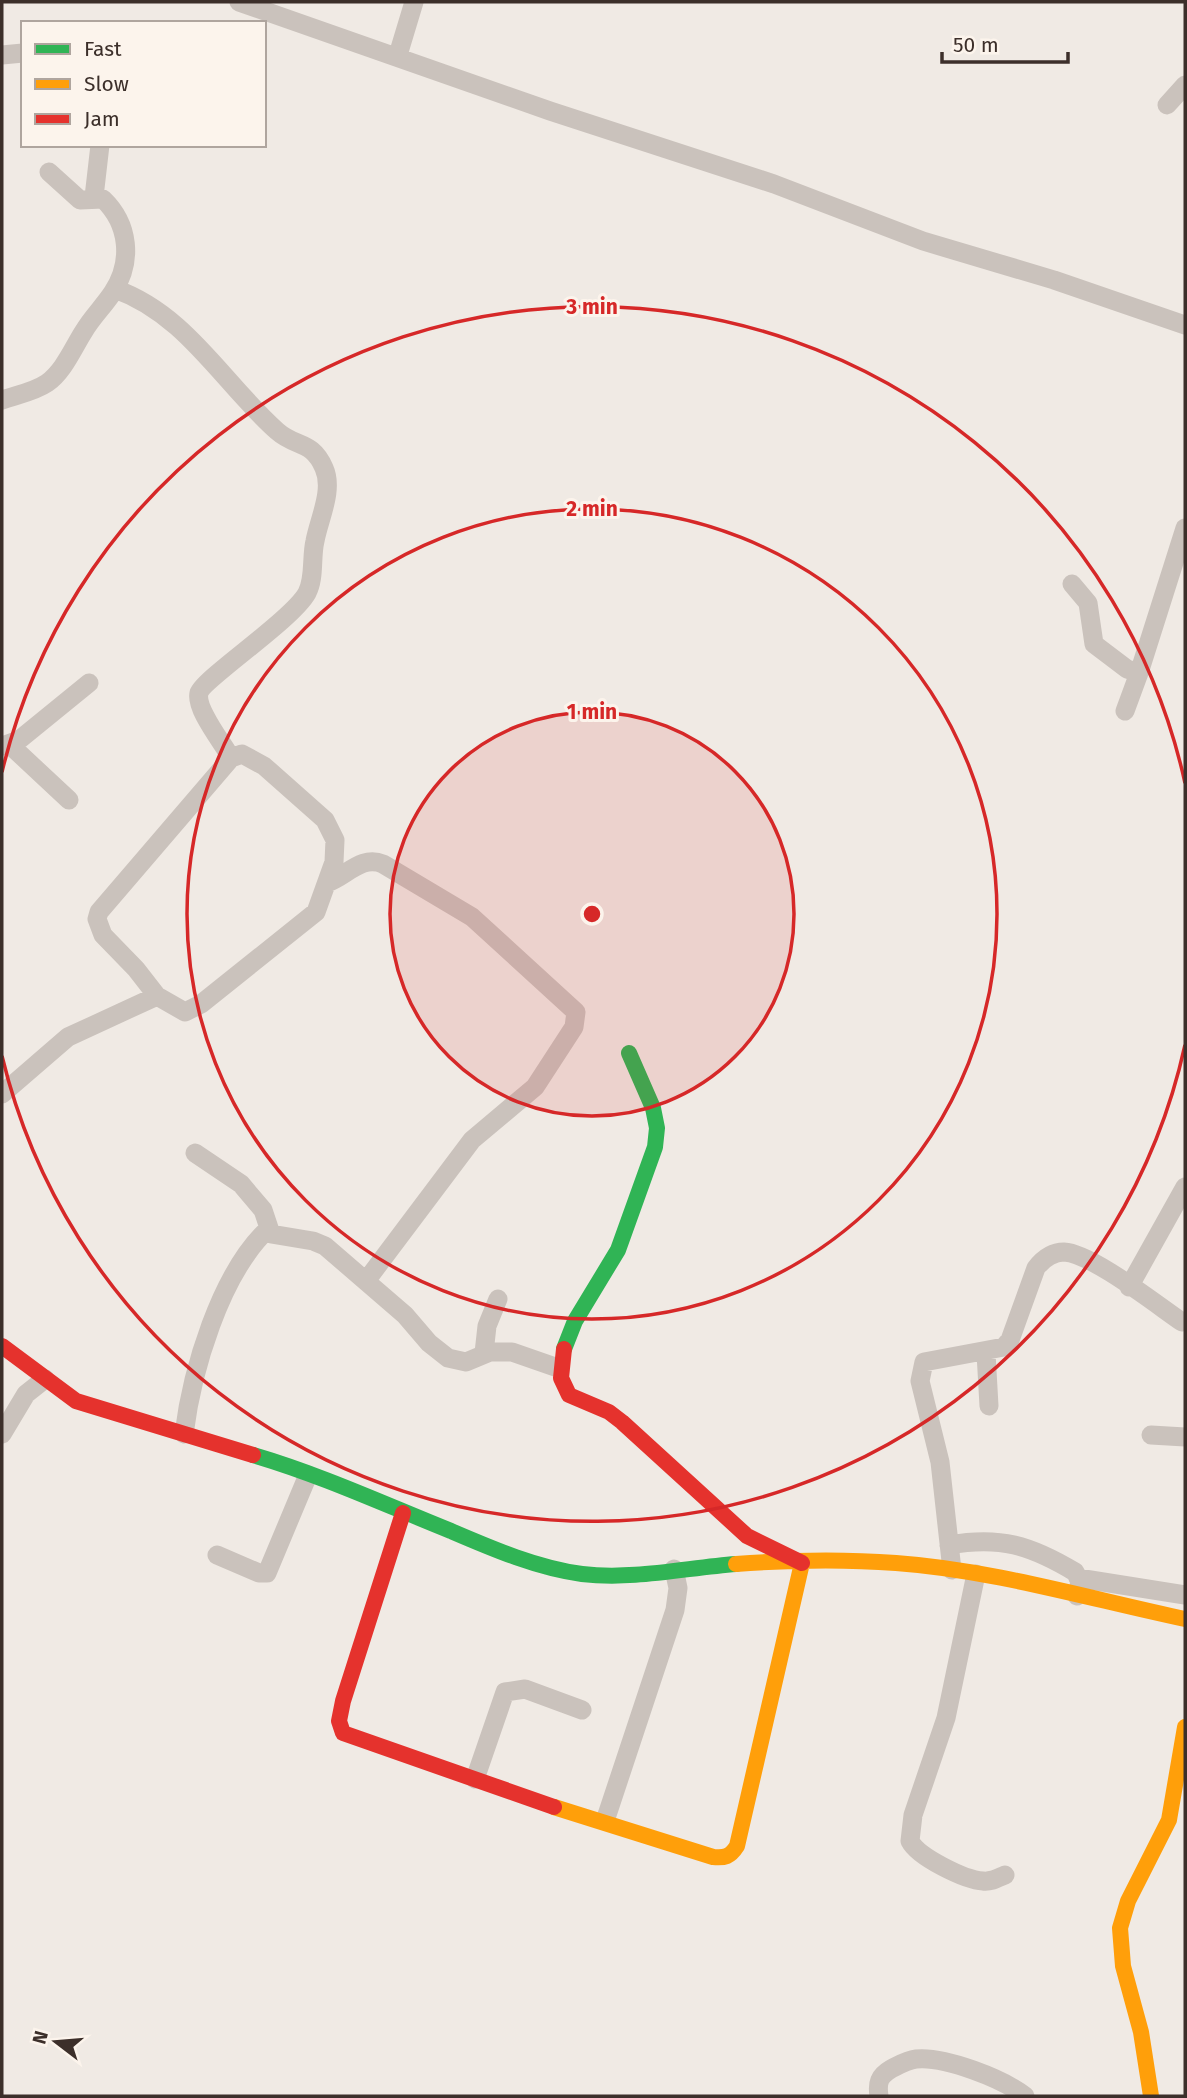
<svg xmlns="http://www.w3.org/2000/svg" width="1187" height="2098" font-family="'Fira Sans',sans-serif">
	<rect width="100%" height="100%" fill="#f0eae4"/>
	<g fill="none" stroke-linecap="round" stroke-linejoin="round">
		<path stroke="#cac2bc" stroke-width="19" d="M239 2 550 111 774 184 923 241 1054 280 1185 325
			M2 55 23 53
			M398 55 414 2
			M1167 105 1185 85
			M94 197 100 145
			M115 289C186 314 223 383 277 431 296 448 312 440 324 468 334 490 319 519 315 541 311 557 315 578 307 593 292 620 203 679 199 693 195 709 223 743 231 758
			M2 400C16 395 34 392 47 383 64 371 73 348 84 331 92 317 104 306 113 292 133 261 129 224 103 199L80 200 49 172
			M1072 584 1088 603 1094 644 1127 669 1139 673 1185 528
			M1125 711 1139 673
			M9 744 69 800
			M2 746 19 740 89 683
			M242 754 264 766 325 820 335 840 334 862 316 912 201 1004 185 1012 157 996 136 969 103 935 97 919 99 912 231 758Z
			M327 883C347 876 361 855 383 864L472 917 576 1012 574 1027 535 1087 472 1140 366 1281
			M2 1094 68 1037 157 996
			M195 1153 241 1184 263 1210 271 1234 313 1241 325 1246 405 1315 429 1343 448 1358 466 1362 490 1352H512L558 1368
			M1129 1287 1185 1187
			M484 1353 487 1326 498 1299
			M986 1353 989 1406
			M2 1434 26 1394 45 1379
			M184 1434C192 1370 220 1275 267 1230
			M1151 1435 1185 1437
			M949 1545C1000 1536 1030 1545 1075 1572L1080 1581 1077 1596
			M217 1555 259 1573H267L308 1475
			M952 1570 940 1462 920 1381 924 1362 1004 1347 1010 1340 1036 1268C1043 1259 1052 1252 1064 1252 1091 1253 1157 1305 1182 1322
			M976 1574 946 1718 913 1815 910 1841C918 1857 965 1880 983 1881 991 1882 998 1878 1005 1875
			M1078 1578 1185 1595
			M475 1779 505 1692 525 1689 582 1710
			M605 1821 675 1610 678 1588 674 1569
			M879 2096C877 2083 879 2076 891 2069 899 2065 907 2060 916 2059 945 2056 1003 2079 1025 2096"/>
		<path stroke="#30b455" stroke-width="16" d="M564 1349 575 1321 618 1250 655 1147 657 1128 653 1108 629 1053
			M253 1455C321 1475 386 1505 451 1531 493 1549 537 1568 582 1574 633 1580 685 1568 736 1564"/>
		<path stroke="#ff9f0a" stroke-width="16" d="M736 1564C789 1560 843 1559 896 1563 993 1570 1090 1599 1185 1619
			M554 1807 713 1857C725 1858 730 1857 737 1846L802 1563
			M1151 2096 1141 2032 1123 1966 1120 1928 1128 1901 1169 1820 1185 1727"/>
		<path stroke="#e5322d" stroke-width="16" d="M2 1346 76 1401 253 1455
			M564 1349 561 1378 569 1395 609 1412 622 1422 747 1536 802 1563
			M403 1513 343 1701 339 1721 343 1733 554 1807"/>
	</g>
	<circle cx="592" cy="914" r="202" fill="#d62828" fill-opacity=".12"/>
	<g fill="none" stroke="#d62828" stroke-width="3.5">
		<circle cx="592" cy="914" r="202"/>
		<circle cx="592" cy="914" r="405"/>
		<path d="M1185 1045A607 607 0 0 1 2 1056M2 772A607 607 0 0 1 1185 783"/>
	</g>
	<circle cx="592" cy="914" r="10" fill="#d62828" stroke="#fcf4ec" stroke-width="3.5"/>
	<g font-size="21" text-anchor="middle" font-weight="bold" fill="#d62828" stroke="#fcf4ec" stroke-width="6" stroke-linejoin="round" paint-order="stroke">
		<text x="592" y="314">3 min</text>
		<text x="592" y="516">2 min</text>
		<text x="592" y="719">1 min</text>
	</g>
	<rect width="1187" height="2098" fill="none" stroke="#3c2f2a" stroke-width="7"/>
	<rect x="21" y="21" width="245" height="126" fill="#fcf4ec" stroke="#afa59e" stroke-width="2"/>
	<rect x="35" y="44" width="35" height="10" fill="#30b455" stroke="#afa59e" stroke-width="2"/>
	<text x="84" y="56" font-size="21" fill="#3c2f2a">Fast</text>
	<rect x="35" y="79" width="35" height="10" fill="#ff9f0a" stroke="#afa59e" stroke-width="2"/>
	<text x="84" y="91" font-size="21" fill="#3c2f2a">Slow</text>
	<rect x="35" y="114" width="35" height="10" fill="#e5322d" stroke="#afa59e" stroke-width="2"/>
	<text x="84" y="126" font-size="21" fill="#3c2f2a">Jam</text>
	<g transform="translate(56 2042) rotate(286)" stroke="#fcf4ec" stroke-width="5" paint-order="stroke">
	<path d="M0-5L12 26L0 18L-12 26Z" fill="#3c2f2a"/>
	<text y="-10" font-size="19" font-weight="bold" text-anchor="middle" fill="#3c2f2a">N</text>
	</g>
	<path d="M942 52v10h126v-10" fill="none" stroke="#3c2f2a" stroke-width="3.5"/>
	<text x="953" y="52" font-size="21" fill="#3c2f2a" stroke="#fcf4ec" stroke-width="5" paint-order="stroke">50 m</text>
</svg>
